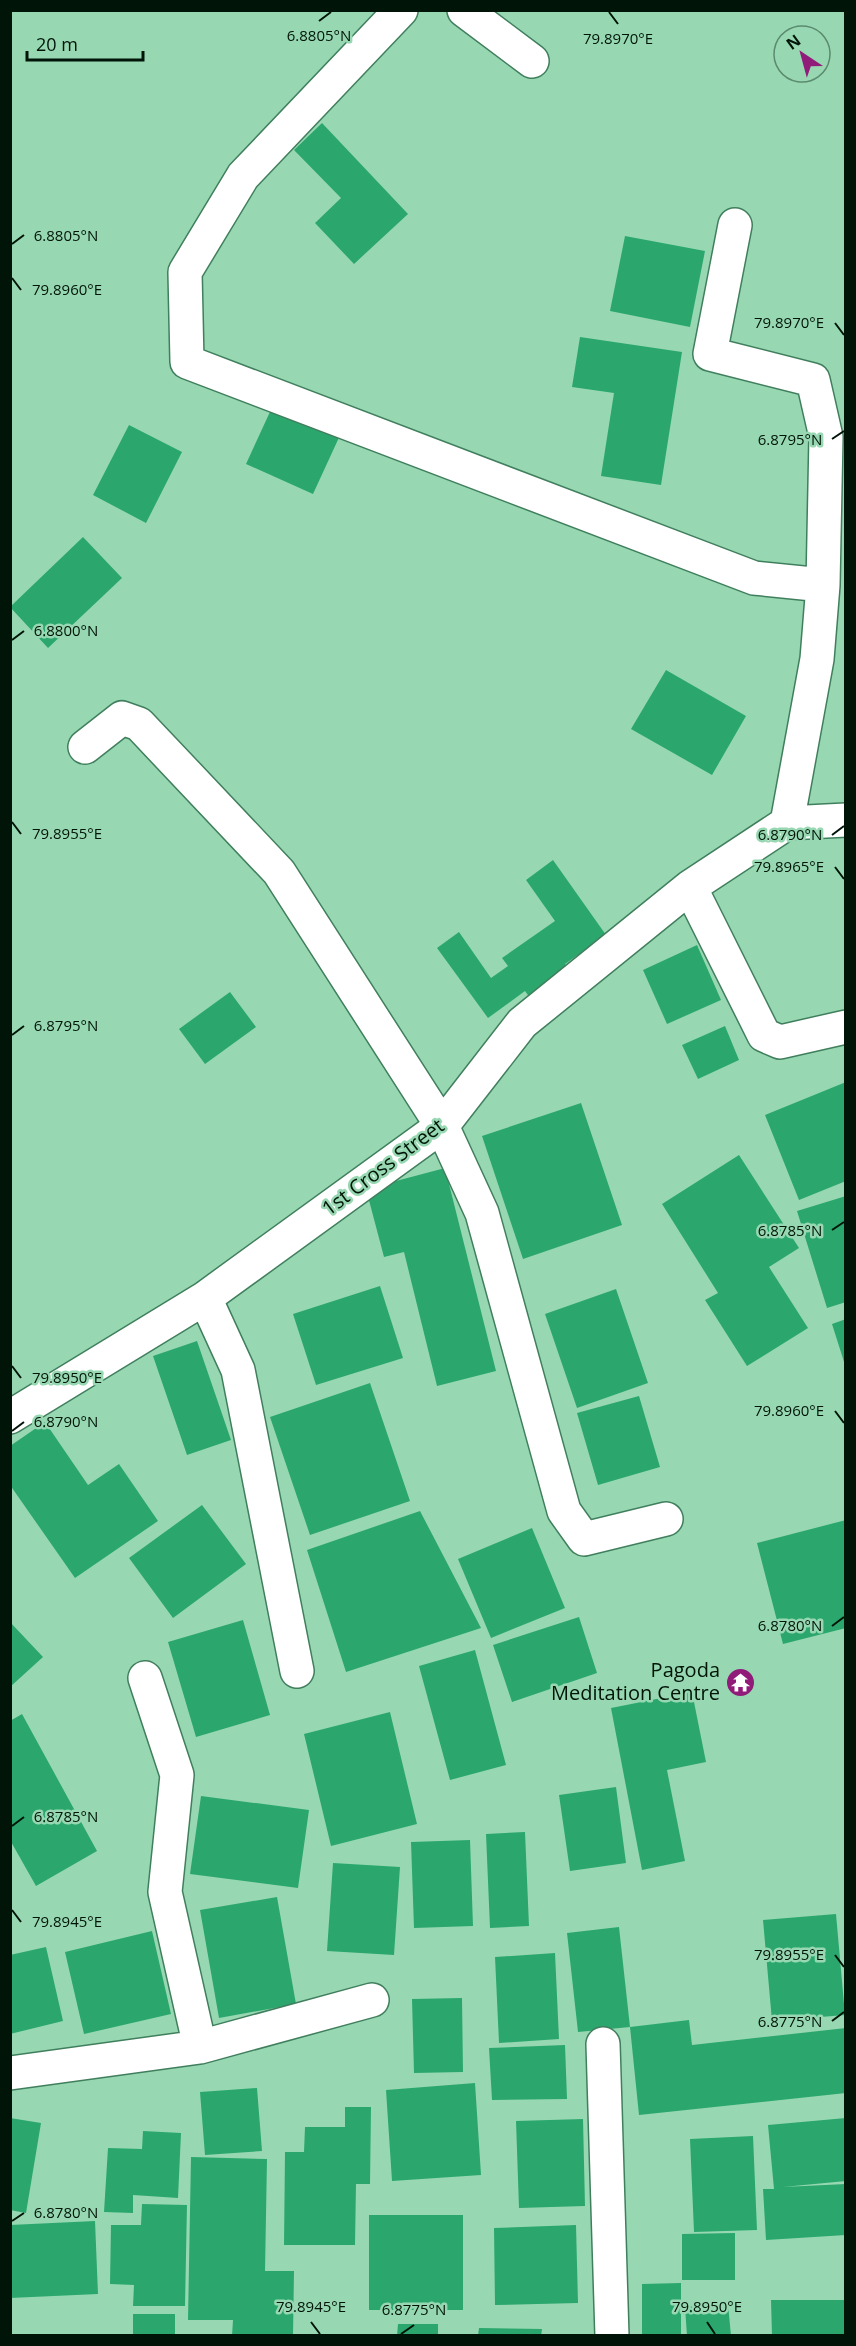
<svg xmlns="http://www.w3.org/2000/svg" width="856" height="2346" font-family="'Open Sans',sans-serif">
	<rect width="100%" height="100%" fill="#97d8b2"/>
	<path fill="#2ba76e" d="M322 123 408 214 354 264 315 223 341 198 294 150Z
		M625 236 705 251 690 327 610 311Z
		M580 337 682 352 661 485 601 476 614 393 572 387Z
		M275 401 342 431 313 494 246 464Z
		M129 425 182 452 146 523 93 495Z
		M83 537 122 578 48 648 10 607Z
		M666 670 746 716 712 775 631 729Z
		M553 860 606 935 565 964 575 977 536 1006 525 991 488 1018 437 948 459 932 491 978 508 966 502 958 555 921 526 880Z
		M697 945 721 1000 667 1024 643 970Z
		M230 992 256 1027 205 1064 179 1029Z
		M725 1026 739 1060 698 1079 682 1045Z
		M846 1082V1181L799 1200 765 1115Z
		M581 1103 622 1225 523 1259 482 1136Z
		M739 1155 799 1248 769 1267 808 1328 747 1366 705 1300 718 1293 662 1204Z
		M445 1168 496 1371 437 1386 404 1252 384 1257 366 1189Z
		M846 1196V1302L827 1308 797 1211Z
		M380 1286 403 1358 316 1385 293 1314Z
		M616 1289 648 1383 577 1408 545 1314Z
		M846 1319V1365H845L832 1324Z
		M197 1341 231 1440 187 1455 153 1356Z
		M370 1383 410 1501 310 1535 270 1417Z
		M639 1396 660 1467 598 1485 577 1413Z
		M45 1422 88 1485 119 1464 158 1521 75 1578 10 1485V1446Z
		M202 1505 246 1564 173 1618 129 1558Z
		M420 1511 481 1628 346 1672 307 1550Z
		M846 1520V1628L783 1644 757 1543Z
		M532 1528 565 1608 491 1638 458 1559Z
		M579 1617 597 1673 512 1702 493 1645Z
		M243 1620 270 1715 196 1737 168 1642Z
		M10 1622 43 1657 10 1687Z
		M475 1650 506 1765 450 1780 419 1666Z
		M692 1692 706 1762 667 1770 685 1861 642 1870 611 1708Z
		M390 1712 417 1824 331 1846 304 1734Z
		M22 1714 97 1851 36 1886 10 1840V1721Z
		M616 1787 626 1863 570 1871 559 1795Z
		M201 1796 309 1810 298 1888 190 1874Z
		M525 1832 529 1926 490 1928 486 1834Z
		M470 1840 473 1926 414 1928 411 1842Z
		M333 1863 400 1867 394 1955 327 1951Z
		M277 1897 296 2004 219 2018 200 1910Z
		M836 1914 845 2015 772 2021 763 1920Z
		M619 1927 630 2027 578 2032 567 1933Z
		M152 1931 171 2014 84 2034 65 1952Z
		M46 1947 63 2021 10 2034V1955Z
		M555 1953 559 2039 499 2043 495 1957Z
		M462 1998 463 2072 414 2073 412 1999Z
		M689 2020 692 2045 846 2028V2093L639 2115 630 2027Z
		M565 2045 567 2099 492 2100 489 2048Z
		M475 2083 481 2175 392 2181 386 2090Z
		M257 2088 262 2151 205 2155 200 2092Z
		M345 2107H371L370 2184H356L355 2245H284L285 2152H304L305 2127H345Z
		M10 2118 41 2123 26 2213 10 2210Z
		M846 2118V2181L783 2187 846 2184V2235L766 2240 763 2189H774L768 2125Z
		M583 2119 585 2206 519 2208 516 2121Z
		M143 2131 181 2133 178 2198 133 2195V2213L104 2212 108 2148 142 2149Z
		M753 2136 757 2230 694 2232 690 2139Z
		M191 2157 267 2159 265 2271H294L293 2336H232L233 2320H188Z
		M142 2204 187 2205 185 2306H133L134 2285 110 2284 111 2225H141Z
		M369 2215H463V2310H369Z
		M95 2221 98 2294 10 2298V2225Z
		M576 2225 578 2303 495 2305 494 2228Z
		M735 2233V2280H682V2234Z
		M681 2283V2336H642V2284Z
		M771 2300H846V2336H772Z
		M728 2304 731 2336H687L685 2307Z
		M133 2314H175V2336H133Z
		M398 2324H438V2336H397Z
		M479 2328 542 2329 541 2336H478Z"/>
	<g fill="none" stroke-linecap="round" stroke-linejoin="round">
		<defs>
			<path id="street" d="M401 10 243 176 185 272 187 362 754 578 823 585
				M464 10 532 61
				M735 225 710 354 813 380 826 437 823 585 817 659 787 823
				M85 747 122 718 139 724 279 872 442 1126 482 1213 564 1511 584 1539 666 1519
				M690 887 764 1035 780 1042 846 1027
				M205 1298 238 1370 297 1671
				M10 1417 205 1298 442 1126 522 1023 690 887 787 823 846 820
				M145 1678 177 1775 165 1892 200 2047
				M603 2044 612 2336
				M10 2073 200 2047 372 2000"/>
		</defs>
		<use href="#street" stroke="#407f5d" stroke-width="36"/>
		<use href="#street" stroke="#fff" stroke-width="33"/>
	</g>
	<path fill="none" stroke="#001508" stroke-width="2" d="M609 12 618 24M319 21 331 12M12 244 24 235M12 278 21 290M835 323 844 335M832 439 844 431M12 640 24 631M12 822 21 834M832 835 844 826M835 867 844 879M12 1035 24 1026M832 1230 844 1222M12 1366 21 1378M835 1411 844 1423M12 1431 24 1422M832 1626 844 1617M12 1826 24 1817M12 1910 21 1922M835 1955 844 1967M832 2021 844 2012M12 2221 24 2213M311 2322 320 2334M707 2322 715 2334M401 2334 414 2325"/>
	<defs>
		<symbol id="temple-disc" viewBox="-11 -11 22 22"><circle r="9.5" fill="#911b79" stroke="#97d8b2"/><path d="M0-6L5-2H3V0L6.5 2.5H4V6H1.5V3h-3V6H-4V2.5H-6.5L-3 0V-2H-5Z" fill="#fff"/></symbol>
	</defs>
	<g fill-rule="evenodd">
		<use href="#temple-disc" x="724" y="1666" width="33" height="33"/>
	</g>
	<g text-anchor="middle" stroke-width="5" stroke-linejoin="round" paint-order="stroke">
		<g font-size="20" fill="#001508" stroke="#97d8b2">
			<text transform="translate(383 1167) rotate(-37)" y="7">1st Cross Street</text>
		</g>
		<g font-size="20" fill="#001508" stroke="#97d8b2" text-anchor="end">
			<text x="720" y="1677">Pagoda<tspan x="720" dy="23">Meditation Centre</tspan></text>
		</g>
	</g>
	<g font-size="15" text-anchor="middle" fill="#001508" stroke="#97d8b2" stroke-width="5" stroke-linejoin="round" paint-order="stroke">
		<text x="319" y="41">6.8805°N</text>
		<text x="618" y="44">79.8970°E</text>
		<text x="66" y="241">6.8805°N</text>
		<text x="67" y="295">79.8960°E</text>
		<text x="789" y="328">79.8970°E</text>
		<text x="790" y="445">6.8795°N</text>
		<text x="66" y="636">6.8800°N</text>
		<text x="67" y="839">79.8955°E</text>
		<text x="790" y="840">6.8790°N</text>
		<text x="789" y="872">79.8965°E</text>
		<text x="66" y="1031">6.8795°N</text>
		<text x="790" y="1236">6.8785°N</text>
		<text x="67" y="1383">79.8950°E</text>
		<text x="789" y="1416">79.8960°E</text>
		<text x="66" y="1427">6.8790°N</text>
		<text x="790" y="1631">6.8780°N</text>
		<text x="66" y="1822">6.8785°N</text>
		<text x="67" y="1927">79.8945°E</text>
		<text x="789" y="1960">79.8955°E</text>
		<text x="790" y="2027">6.8775°N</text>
		<text x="66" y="2218">6.8780°N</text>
		<text x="311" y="2312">79.8945°E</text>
		<text x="707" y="2312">79.8950°E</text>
		<text x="414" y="2315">6.8775°N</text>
	</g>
	<rect width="856" height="2346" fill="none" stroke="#001508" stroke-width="24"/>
	<g transform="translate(802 54) rotate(324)"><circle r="28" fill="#97d8b2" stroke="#5b8a6e" stroke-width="1.5"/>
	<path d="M0-4.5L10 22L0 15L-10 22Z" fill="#911b79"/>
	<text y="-9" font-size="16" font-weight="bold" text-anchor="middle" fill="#001508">N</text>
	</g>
	<path d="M27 51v9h116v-9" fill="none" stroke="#001508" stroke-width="3"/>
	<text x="36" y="51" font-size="18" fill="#001508" stroke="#97d8b2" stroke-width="4.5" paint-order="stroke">20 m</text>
</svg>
